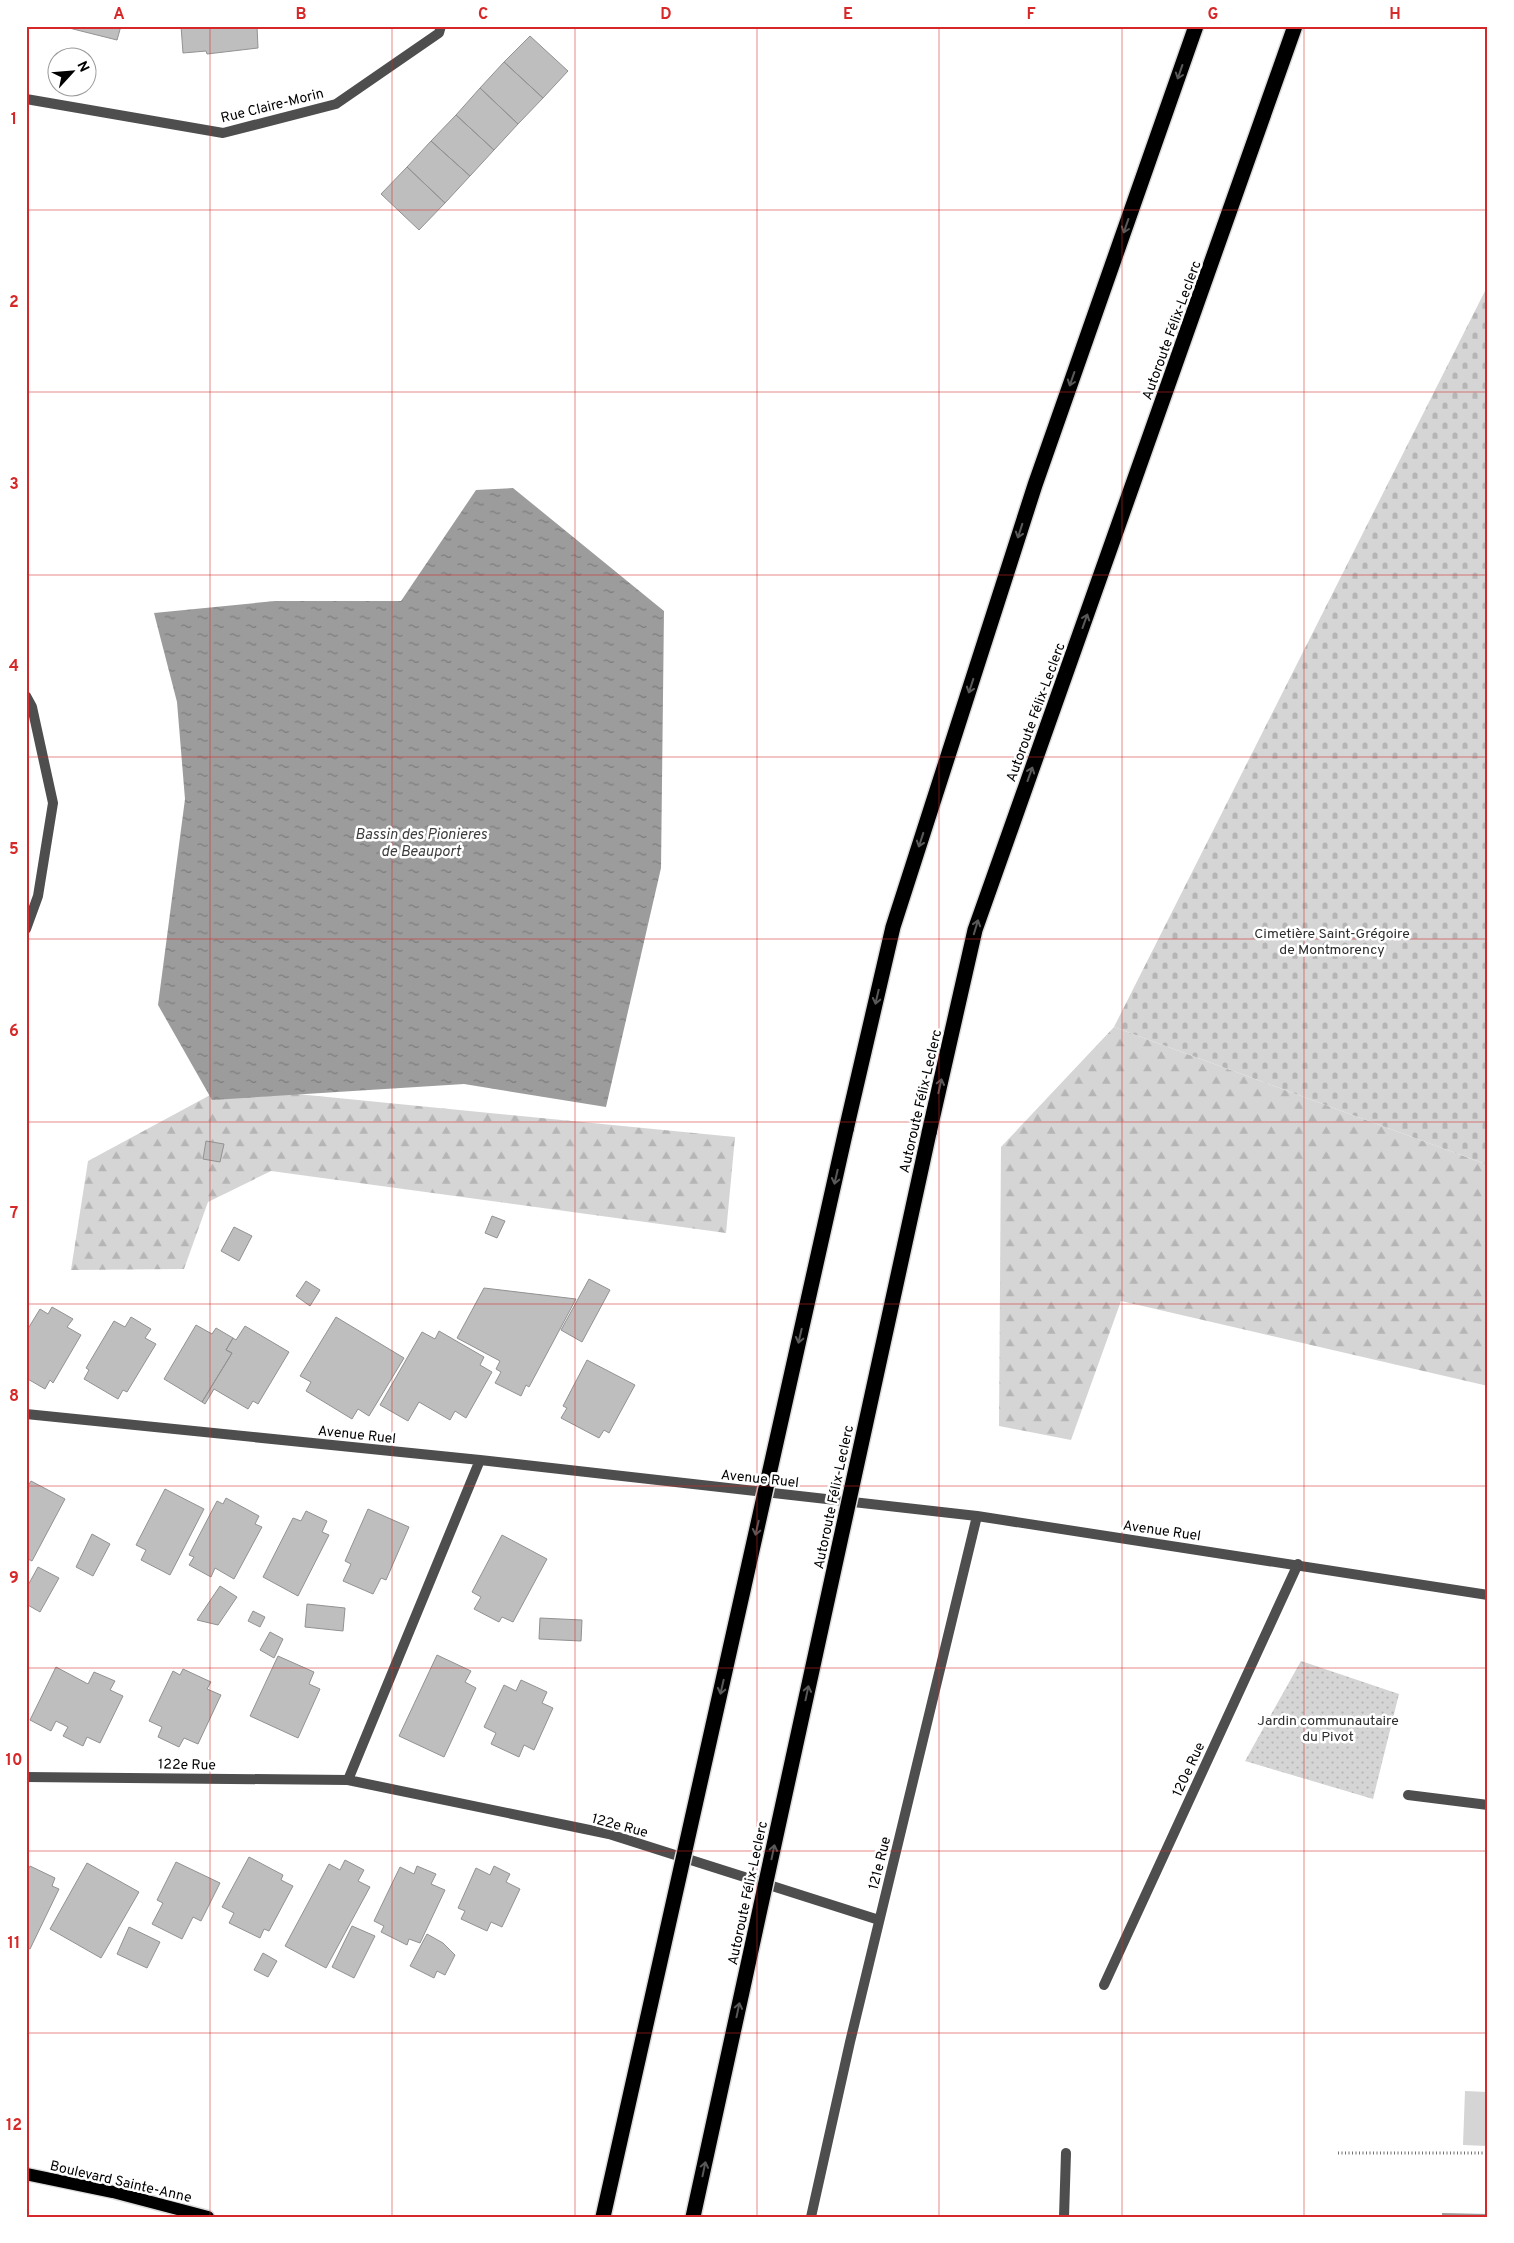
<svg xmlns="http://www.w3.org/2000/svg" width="1514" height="2243" font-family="Overpass,sans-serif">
	<defs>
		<pattern id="forest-firs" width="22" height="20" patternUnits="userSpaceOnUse" patternTransform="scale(1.25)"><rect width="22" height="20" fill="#d5d5d5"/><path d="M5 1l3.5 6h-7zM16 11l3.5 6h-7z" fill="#b5b5b5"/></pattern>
		<pattern id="cemetery-stones" width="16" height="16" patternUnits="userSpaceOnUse" patternTransform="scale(1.25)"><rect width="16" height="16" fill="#d5d5d5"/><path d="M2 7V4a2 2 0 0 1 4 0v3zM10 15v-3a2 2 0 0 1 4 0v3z" fill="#b5b5b5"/></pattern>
		<pattern id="garden-dots" width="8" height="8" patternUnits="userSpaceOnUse" patternTransform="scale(1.25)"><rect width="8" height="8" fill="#d5d5d5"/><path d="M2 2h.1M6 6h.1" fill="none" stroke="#b5b5b5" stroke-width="1.8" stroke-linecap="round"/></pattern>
		<pattern id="water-ripples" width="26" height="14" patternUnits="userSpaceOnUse" patternTransform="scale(1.25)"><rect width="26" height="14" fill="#9c9c9c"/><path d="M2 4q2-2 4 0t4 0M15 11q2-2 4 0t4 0" fill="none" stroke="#7d7d7d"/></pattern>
	</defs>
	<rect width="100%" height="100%" fill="#fff"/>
	<path fill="url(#forest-firs)" d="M1114 1027 1488 1165V1386L1121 1301 1071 1440 999 1426 1001 1147Z
		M225 1087 735 1137 726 1233 271 1171 208 1202 184 1269 71 1270 88 1161Z"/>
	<path fill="url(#cemetery-stones)" d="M1488 285V1165L1114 1027Z"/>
	<path fill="url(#garden-dots)" d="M1301 1661 1399 1694 1373 1799 1245 1761Z"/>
	<path fill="#d5d5d5" d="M1465 2091 1488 2092V2146L1463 2145Z"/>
	<path fill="url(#water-ripples)" d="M513 488 664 611 661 868 606 1107 464 1084 212 1100 158 1005 185 799 177 702 154 613 275 601H401L476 490Z
		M1442 2213 1488 2214V2217H1442Z"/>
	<path fill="#bebebe" stroke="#929292" d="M61 26H121L117 40Z
		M181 26H257L258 48 207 54 206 51 183 53Z
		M530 36 568 71 543 98 504 62Z
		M504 62 543 98 518 124 480 88Z
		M480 88 518 124 494 150 456 115Z
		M456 115 494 150 470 176 431 141Z
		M431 141 470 176 445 203 407 167Z
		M407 167 445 203 419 230 381 194Z
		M206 1141 224 1144 220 1162 203 1159Z
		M492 1216 505 1221 497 1238 485 1233Z
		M234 1227 252 1236 239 1261 221 1251Z
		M589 1279 610 1290 582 1342 561 1330Z
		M306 1281 320 1290 310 1306 296 1296Z
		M484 1288 576 1299 529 1387 526 1385 521 1396 495 1383 501 1372 496 1369 500 1361 457 1338Z
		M52 1307 73 1319 67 1327 81 1335 53 1383 50 1380 45 1389 26 1378V1332L40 1309 48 1314Z
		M131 1317 151 1329 145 1338 156 1344 127 1392 123 1390 118 1399 84 1379 89 1370 86 1368 114 1321 125 1327Z
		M336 1317 404 1358 369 1416 358 1409 352 1419 306 1391 311 1382 300 1376Z
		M196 1325 212 1334 216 1328 233 1338 226 1350 232 1353 202 1402 164 1379Z
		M245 1326 289 1352 258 1404 253 1401 248 1409 214 1389 205 1404 202 1402 232 1353 226 1350 233 1338 236 1340Z
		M439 1331 484 1357 480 1365 492 1372 466 1418 455 1411 450 1420 419 1402 408 1421 380 1405 422 1332 435 1339Z
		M587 1360 635 1385 609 1433 604 1430 599 1438 561 1418 567 1408 563 1406Z
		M31 1481 65 1499 32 1561 26 1558V1489Z
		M165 1489 204 1509 170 1575 141 1560 146 1550 136 1545Z
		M226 1498 259 1516 255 1524 262 1527 234 1579 215 1568 211 1577 189 1565 194 1557 189 1555 217 1501 223 1504Z
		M368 1509 409 1527 386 1580 381 1578 373 1594 343 1581 351 1564 345 1561Z
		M306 1511 327 1521 322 1532 329 1535 298 1596 263 1577 293 1518 301 1521Z
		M92 1534 110 1544 93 1576 76 1567Z
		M502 1535 547 1559 513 1622 502 1617 499 1622 474 1609 481 1597 472 1592Z
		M38 1567 59 1578 40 1612 26 1604V1589Z
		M220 1586 237 1597 218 1625 197 1620Z
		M307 1604 345 1608 343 1631 305 1627Z
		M253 1611 265 1617 260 1627 248 1621Z
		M540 1618 582 1620 581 1641 539 1639Z
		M270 1632 283 1639 274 1658 260 1650Z
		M437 1655 471 1671 465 1682 476 1688 444 1757 399 1736Z
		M278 1656 314 1672 309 1684 320 1689 298 1738 250 1716Z
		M56 1667 88 1684 94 1672 115 1681 110 1690 123 1696 100 1743 87 1737 83 1746 63 1736 68 1727 56 1721 51 1731 30 1720Z
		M183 1669 211 1682 207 1689 221 1695 198 1744 184 1738 179 1747 158 1737 162 1727 149 1721 173 1671 180 1675Z
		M521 1680 547 1692 542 1703 553 1708 534 1750 524 1745 519 1757 491 1744 496 1733 484 1727 504 1685 516 1691Z
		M249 1857 283 1875 281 1880 293 1886 269 1931 264 1929 260 1938 229 1923 234 1913 222 1907Z
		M345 1860 364 1870 358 1881 370 1887 326 1968 285 1946 329 1864 340 1870Z
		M176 1862 220 1883 201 1921 193 1917 182 1939 152 1924 163 1903 157 1900Z
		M87 1863 139 1892 101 1958 50 1929Z
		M30 1866 55 1878 52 1886 59 1889 30 1949 26 1947V1874Z
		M417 1866 436 1874 431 1884 445 1890 420 1943 409 1939 407 1945 381 1932 384 1926 374 1921 400 1867 414 1874Z
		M494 1866 510 1874 506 1882 520 1889 502 1927 491 1922 487 1931 461 1919 465 1911 458 1908 476 1868 490 1875Z
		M352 1926 375 1936 354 1978 332 1967Z
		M129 1927 160 1942 147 1968 117 1954Z
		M427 1934 443 1943 455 1955 445 1975 437 1971 434 1978 410 1966Z
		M263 1953 277 1961 268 1977 254 1970Z"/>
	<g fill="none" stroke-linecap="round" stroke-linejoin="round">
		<defs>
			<path id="primary" d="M26 2174 113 2192 208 2217"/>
			<path id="highway" d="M846 1130 893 927 1035 485 1196 26
				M929 1133 975 930 1295 26"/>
		</defs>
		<use href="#primary" stroke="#dbdbdb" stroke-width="15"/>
		<use href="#highway" stroke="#dbdbdb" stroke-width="18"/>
		<path stroke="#707070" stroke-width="3" stroke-dasharray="1 2.5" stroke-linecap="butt" d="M1338 2153H1488"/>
		<path stroke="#4e4e4e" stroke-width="10" d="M1064 2217 1066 2153"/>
		<path stroke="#4e4e4e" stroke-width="10" d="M26 99 223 133 336 104 439 33 441 26
			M26 696 32 707 53 803 38 896 26 929
			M26 1414 480 1460 977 1516 1488 1595
			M26 1777 348 1780 609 1834 879 1920
			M348 1780 480 1460
			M1408 1795 1488 1805
			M1104 1985 1298 1564
			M811 2217 850 2042 977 1516"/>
		<use href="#primary" stroke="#000" stroke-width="12"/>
		<use href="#highway" stroke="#000" stroke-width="15"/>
		<defs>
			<path id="highway-bridge" d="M603 2217 846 1130
				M693 2217 929 1133"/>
		</defs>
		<use href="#highway-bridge" stroke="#dbdbdb" stroke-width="18" stroke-linecap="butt"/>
		<use href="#highway-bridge" stroke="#000" stroke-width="15"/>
	</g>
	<defs><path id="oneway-shaft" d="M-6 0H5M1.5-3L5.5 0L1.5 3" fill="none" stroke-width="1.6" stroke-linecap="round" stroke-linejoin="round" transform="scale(1.25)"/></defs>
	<g stroke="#595959">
		<use href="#oneway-shaft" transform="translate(1180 72) rotate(109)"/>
		<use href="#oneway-shaft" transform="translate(1126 226) rotate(109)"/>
		<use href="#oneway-shaft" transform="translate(1072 379) rotate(109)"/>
		<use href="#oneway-shaft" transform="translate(1020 531) rotate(108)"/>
		<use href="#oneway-shaft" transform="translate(1085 621) rotate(-70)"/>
		<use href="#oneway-shaft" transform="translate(971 686) rotate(108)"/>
		<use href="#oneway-shaft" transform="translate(1030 774) rotate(-70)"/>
		<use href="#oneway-shaft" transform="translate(921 840) rotate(108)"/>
		<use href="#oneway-shaft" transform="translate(976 927) rotate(-73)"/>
		<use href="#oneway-shaft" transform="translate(877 997) rotate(103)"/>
		<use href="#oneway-shaft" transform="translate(940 1086) rotate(-77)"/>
		<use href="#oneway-shaft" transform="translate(836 1177) rotate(103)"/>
		<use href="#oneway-shaft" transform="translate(800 1336) rotate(103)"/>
		<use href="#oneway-shaft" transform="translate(757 1528) rotate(103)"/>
		<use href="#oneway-shaft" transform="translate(722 1687) rotate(103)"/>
		<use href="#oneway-shaft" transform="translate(807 1693) rotate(-78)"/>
		<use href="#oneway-shaft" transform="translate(773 1852) rotate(-78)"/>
		<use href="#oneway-shaft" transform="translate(738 2010) rotate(-78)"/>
		<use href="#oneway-shaft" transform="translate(704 2169) rotate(-78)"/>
	</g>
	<path fill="none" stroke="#d62828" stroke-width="1" stroke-opacity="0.55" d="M210 26V2217M392 26V2217M575 26V2217M757 26V2217M939 26V2217M1122 26V2217M1304 26V2217M26 210H1488M26 392H1488M26 575H1488M26 757H1488M26 939H1488M26 1122H1488M26 1304H1488M26 1486H1488M26 1668H1488M26 1851H1488M26 2033H1488"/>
	<g text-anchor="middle" stroke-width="5" stroke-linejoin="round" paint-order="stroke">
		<g font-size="14" fill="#000" stroke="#fff">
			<text transform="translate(272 105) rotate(-14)" y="5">Rue Claire-Morin</text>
			<text transform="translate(1171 330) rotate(-70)" y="5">Autoroute Félix-Leclerc</text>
			<text transform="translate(1035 712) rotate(-70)" y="5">Autoroute Félix-Leclerc</text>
			<text transform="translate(920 1101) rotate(-77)" y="5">Autoroute Félix-Leclerc</text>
			<text transform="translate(357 1434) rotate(6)" y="5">Avenue Ruel</text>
			<text transform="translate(760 1478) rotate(6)" y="5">Avenue Ruel</text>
			<text transform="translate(833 1497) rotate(-78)" y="5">Autoroute Félix-Leclerc</text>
			<text transform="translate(1162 1530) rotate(8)" y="5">Avenue Ruel</text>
			<text transform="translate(187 1764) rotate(1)" y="5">122e Rue</text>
			<text transform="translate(1188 1769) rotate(-65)" y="5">120e Rue</text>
			<text transform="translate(620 1825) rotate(15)" y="5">122e Rue</text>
			<text transform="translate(879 1863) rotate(-76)" y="5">121e Rue</text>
			<text transform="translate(747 1893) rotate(-78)" y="5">Autoroute Félix-Leclerc</text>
			<text transform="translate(121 2181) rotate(13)" y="5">Boulevard Sainte-Anne</text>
		</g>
		<g font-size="14" fill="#2c2c2c" stroke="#fff">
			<text x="1332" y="938">Cimetière Saint-Grégoire<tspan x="1332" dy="16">de Montmorency</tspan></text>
			<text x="1328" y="1725">Jardin communautaire<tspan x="1328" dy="16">du Pivot</tspan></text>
		</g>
		<g font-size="15" font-style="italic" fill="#3d3d3d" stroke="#fff">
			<text x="421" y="839">Bassin des Pionieres<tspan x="421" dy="17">de Beauport</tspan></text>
		</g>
	</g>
	<rect width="1514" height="2243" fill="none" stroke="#ffffff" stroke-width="55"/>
	<g transform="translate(72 72) rotate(64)"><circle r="24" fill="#ffffff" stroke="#999999"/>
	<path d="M0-4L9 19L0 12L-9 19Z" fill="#000000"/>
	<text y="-8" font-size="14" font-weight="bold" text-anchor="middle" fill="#000000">N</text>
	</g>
	<rect x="28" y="28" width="1458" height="2188" fill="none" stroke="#d62828" stroke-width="2"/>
	<g font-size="16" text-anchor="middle" font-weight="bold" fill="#d62828">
		<text x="119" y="19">A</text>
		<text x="301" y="19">B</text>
		<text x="483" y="19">C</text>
		<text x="666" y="19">D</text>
		<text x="848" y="19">E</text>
		<text x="1031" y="19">F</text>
		<text x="1213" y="19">G</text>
		<text x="1395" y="19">H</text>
		<text x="14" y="124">1</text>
		<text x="14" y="307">2</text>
		<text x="14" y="489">3</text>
		<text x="14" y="671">4</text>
		<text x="14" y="854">5</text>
		<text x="14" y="1036">6</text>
		<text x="14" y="1218">7</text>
		<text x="14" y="1401">8</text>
		<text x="14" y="1583">9</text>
		<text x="14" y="1765">10</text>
		<text x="14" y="1948">11</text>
		<text x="14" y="2130">12</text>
	</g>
</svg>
